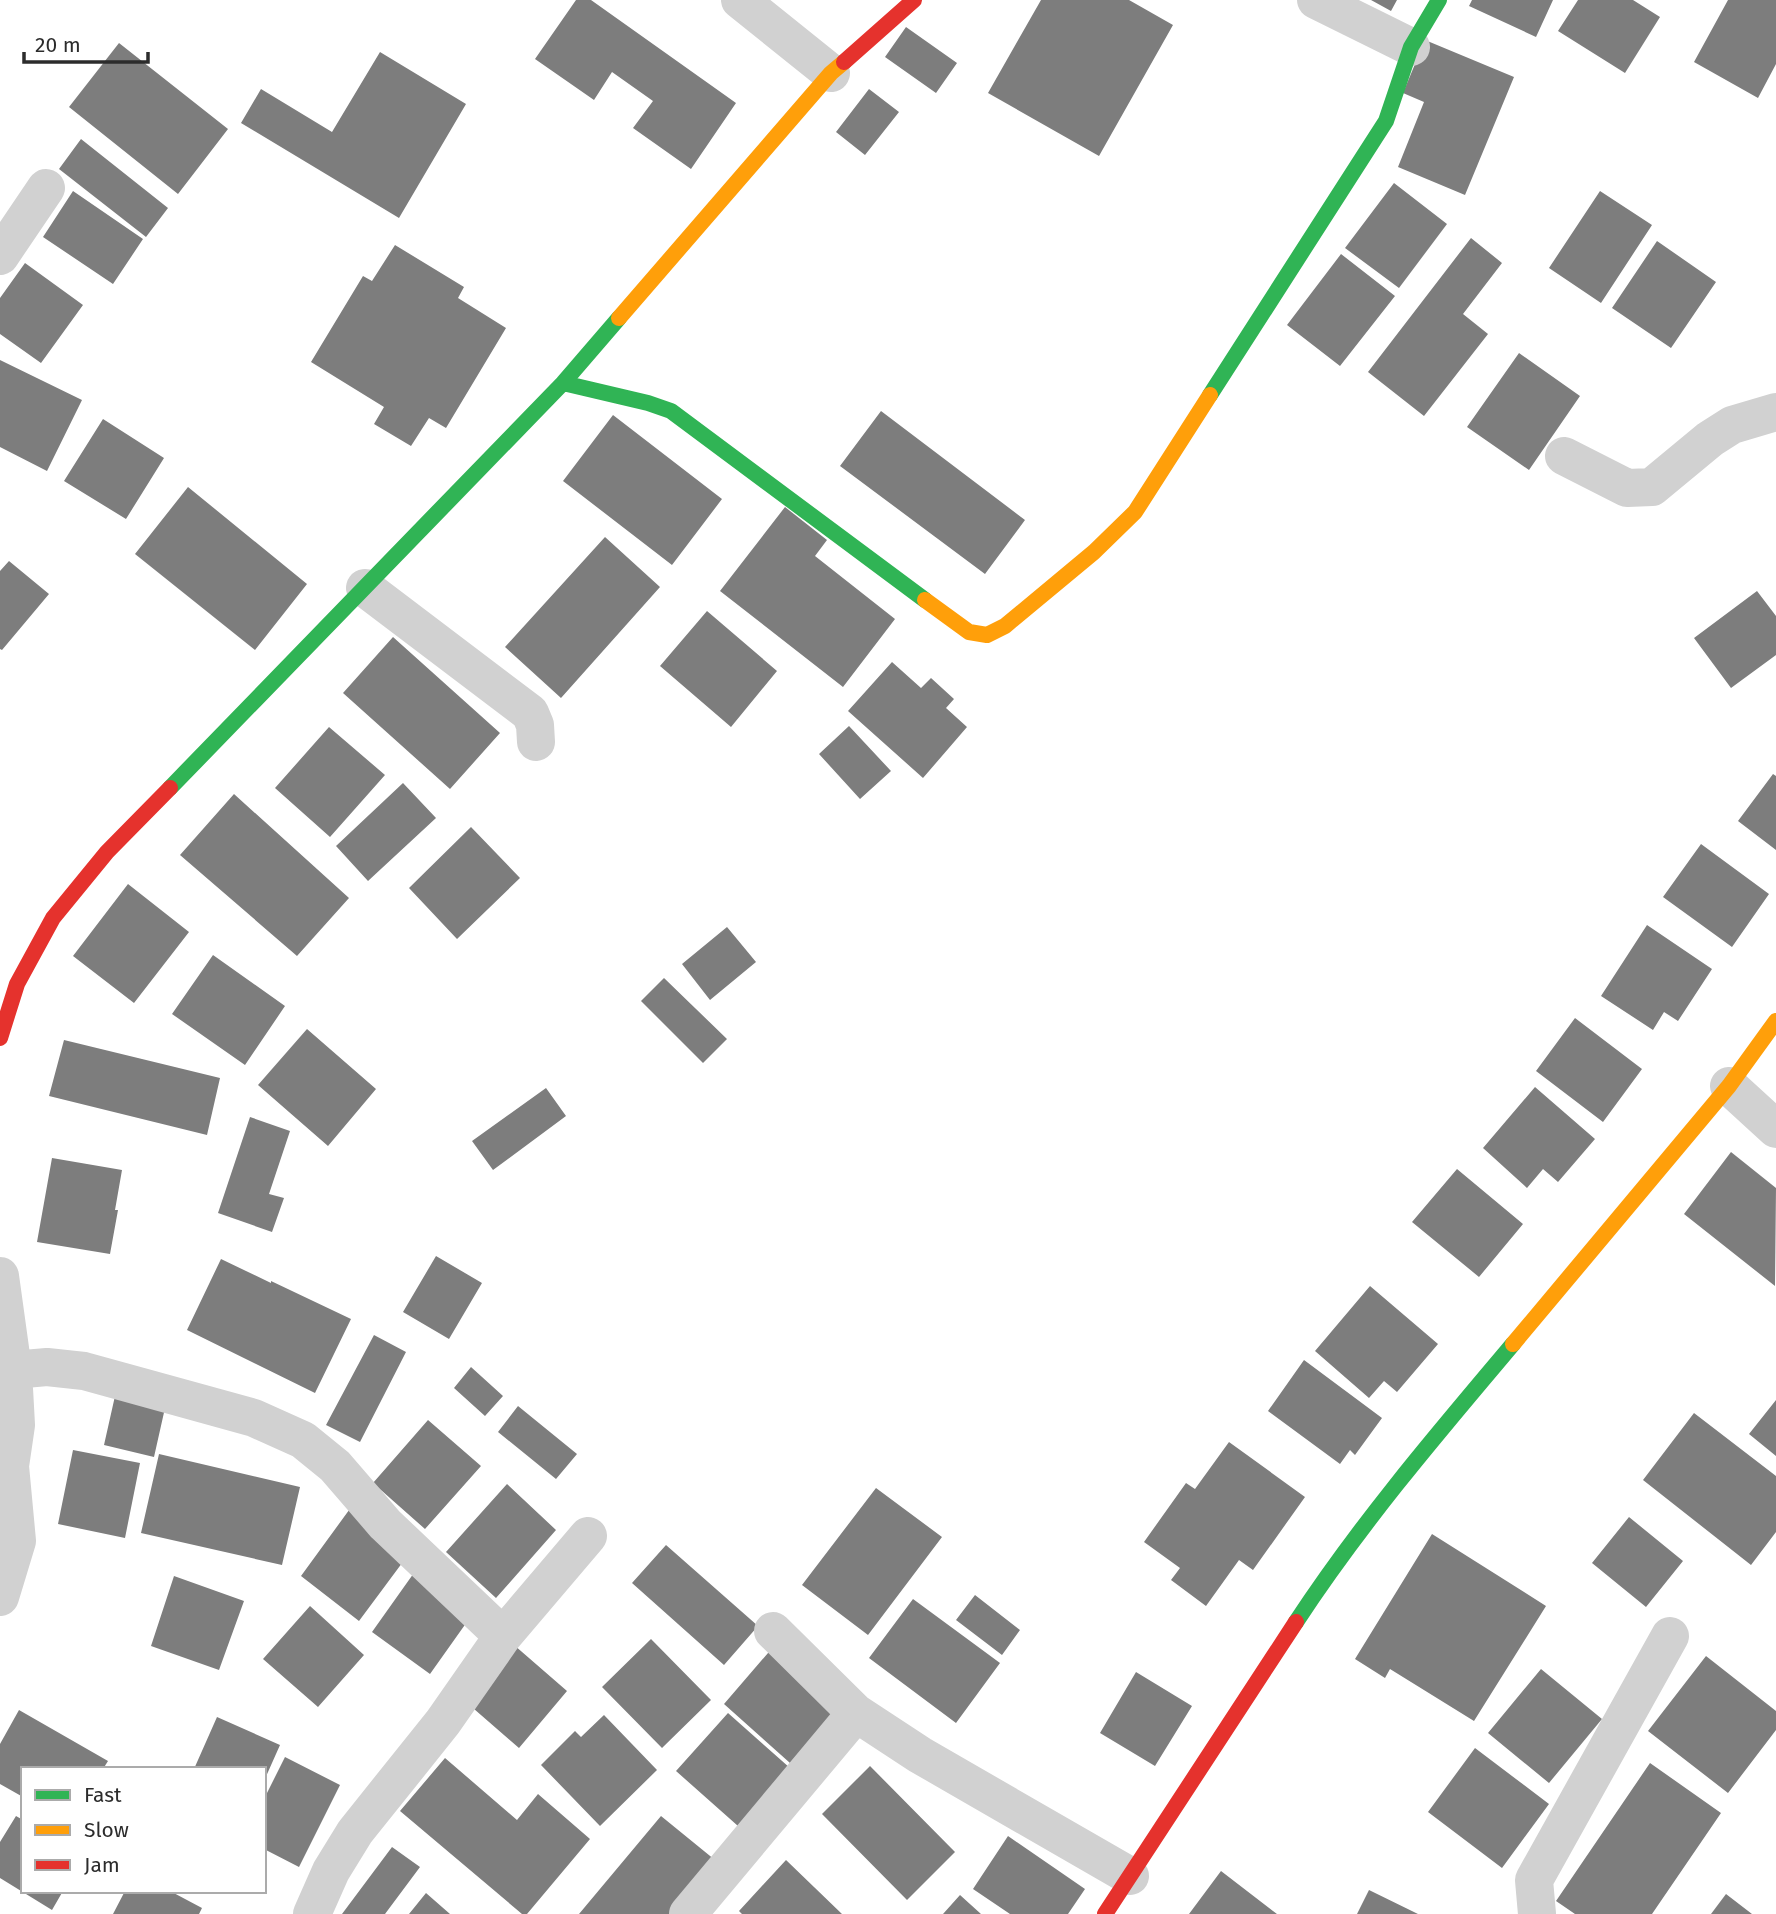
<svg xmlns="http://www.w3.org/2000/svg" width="1776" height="1914" font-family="'Fira Sans',sans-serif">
	<rect width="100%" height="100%" fill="#fff"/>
	<path fill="#7d7d7d" d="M576 0H591L736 103 691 169 633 128 653 101 612 72 594 100 535 59Z
		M1041 0H1129L1173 25 1099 156 988 93Z
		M1371 0H1397L1391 11Z
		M1472 0H1553L1536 37 1469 6Z
		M1578 0H1633L1660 17 1625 73 1558 31Z
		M1728 0H1776V64L1758 98 1694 62Z
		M906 27 957 63 936 93 885 57Z
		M1425 40 1514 77 1465 195 1398 167 1424 102 1403 93Z
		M119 43 228 129 178 194 69 107Z
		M380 52 466 104 399 218 241 123 261 89 332 132Z
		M869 89 899 112 865 155 836 132Z
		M81 139 168 208 146 237 59 169Z
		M1394 183 1447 224 1399 288 1345 248Z
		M73 191 143 239 113 284 43 237Z
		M1600 191 1652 225 1601 303 1549 268Z
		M1471 238 1502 263 1463 314 1488 334 1424 416 1368 372Z
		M1657 241 1716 282 1671 348 1612 308Z
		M395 245 464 287 458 298 506 328 446 428 429 418 411 446 374 424 384 407 311 362 363 276 372 281Z
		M1341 254 1395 296 1340 366 1287 325Z
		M25 263 83 305 41 363 0 334V298Z
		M1519 353 1580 396 1529 470 1467 427Z
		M0 360 82 400 47 471 0 447Z
		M881 411 1025 520 985 574 840 466Z
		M613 415 722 499 672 565 563 481Z
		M103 419 164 458 126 519 64 481Z
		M188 487 307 584 255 650 135 554Z
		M785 507 827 540 815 556 895 619 843 687 720 591Z
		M605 537 660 587 561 698 505 647Z
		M9 561 49 594 2 650 0 649V571Z
		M1757 591 1776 616V655L1731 688 1694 638Z
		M707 611 777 671 731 727 660 666Z
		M393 637 500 733 450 789 343 693Z
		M892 662 921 688 931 678 954 699 946 708 967 727 923 778 848 711Z
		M849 726 891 771 860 799 819 754Z
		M329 727 385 775 330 837 275 788Z
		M1773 774 1776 776V850L1738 821Z
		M403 783 436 818 368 881 336 846Z
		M234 794 349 898 297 956 180 855Z
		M471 827 520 878 457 939 409 888Z
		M1701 844 1769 894 1732 947 1663 897Z
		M128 884 189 932 134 1003 73 956Z
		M1647 925 1712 969 1678 1021 1664 1012 1653 1030 1601 996Z
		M727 927 756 962 710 1000 682 964Z
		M213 955 285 1006 245 1065 172 1014Z
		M664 978 727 1039 703 1063 641 1001Z
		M1575 1018 1642 1069 1603 1122 1536 1071Z
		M307 1029 376 1089 328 1146 258 1085Z
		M64 1040 220 1078 207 1135 49 1096Z
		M1535 1087 1595 1139 1558 1182 1543 1169 1527 1188 1483 1148Z
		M546 1088 566 1116 493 1170 472 1141Z
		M250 1117 290 1131 269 1194 284 1198 272 1232 218 1213Z
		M1731 1152 1776 1188 1775 1286 1684 1214Z
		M52 1158 122 1170 115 1210H118L110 1254 37 1242Z
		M1457 1169 1523 1224 1479 1277 1412 1222Z
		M436 1256 482 1283 449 1339 403 1312Z
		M221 1259 271 1283V1281L351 1319 315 1393 187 1330Z
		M1370 1286 1438 1344 1397 1392 1384 1381 1369 1398 1315 1351Z
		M374 1335 406 1352 360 1442 326 1425Z
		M1304 1360 1382 1418 1355 1455 1350 1450 1340 1464 1268 1411Z
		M471 1367 503 1396 485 1416 454 1388Z
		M115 1396 165 1408 154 1457 104 1445Z
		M1776 1400V1456L1749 1434Z
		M518 1406 577 1454 556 1479 498 1432Z
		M1694 1413 1776 1476V1532L1751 1565 1643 1480Z
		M428 1420 481 1466 425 1529 373 1483Z
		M1229 1442 1305 1497 1253 1570 1239 1560 1206 1606 1171 1580 1180 1568 1144 1542 1186 1483 1195 1489Z
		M73 1450 140 1463 125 1538 58 1524Z
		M159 1454 300 1487 282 1565 141 1533Z
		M507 1484 556 1530 496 1598 446 1552Z
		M876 1488 942 1537 868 1635 802 1585Z
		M352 1506 411 1551 359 1621 301 1576Z
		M1629 1517 1683 1561 1646 1607 1592 1563Z
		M1432 1534 1546 1606 1474 1721 1390 1669 1385 1678 1355 1659Z
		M666 1545 758 1626 724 1665 632 1583Z
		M416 1570 474 1612 430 1674 372 1632Z
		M174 1576 244 1601 219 1670 151 1646Z
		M975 1595 1020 1630 1002 1655 956 1620Z
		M913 1599 1000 1663 956 1723 869 1658Z
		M310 1606 364 1655 318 1707 263 1659Z
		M651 1639 711 1700 662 1748 602 1687Z
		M514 1645 567 1691 519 1748 466 1702Z
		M774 1646 840 1707 790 1763 724 1704Z
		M1706 1656 1776 1711V1730L1728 1793 1648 1731Z
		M1541 1669 1602 1719 1549 1783 1488 1733Z
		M1136 1672 1192 1706 1155 1766 1100 1733Z
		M19 1710 108 1761 103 1769H23V1797L0 1784V1744Z
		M728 1713 790 1768 738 1826 676 1771Z
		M604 1715 657 1770 600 1826 541 1765 575 1731 581 1737Z
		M217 1717 280 1745 264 1781V1769H194Z
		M1475 1748 1549 1804 1502 1868 1428 1812Z
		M285 1757 340 1785 299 1867 264 1849V1799Z
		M445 1758 517 1820 538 1794 590 1839 527 1914H522L400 1811Z
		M1650 1763 1721 1813 1652 1914H1575L1556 1901Z
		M870 1766 955 1852 907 1900 822 1814Z
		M16 1816 23 1820V1891H63L52 1910 0 1878V1842Z
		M661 1816 715 1860 670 1914H579Z
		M1008 1836 1085 1889 1068 1914H1010L973 1889Z
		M392 1847 420 1867 385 1914H342Z
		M786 1860 842 1914H742L739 1911Z
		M1221 1871 1277 1914H1189Z
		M1369 1890 1418 1914H1357Z
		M125 1891H170L202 1908 199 1914H113Z
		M426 1893 450 1914H409Z
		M1726 1894 1752 1914H1711Z
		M960 1895 981 1914H943Z"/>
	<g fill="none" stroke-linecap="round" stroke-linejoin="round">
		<path stroke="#d1d1d1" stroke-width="38" d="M740 0 831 73
			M1316 0 1411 47
			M0 256 46 188
			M1564 456 1627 488 1652 487 1710 439 1732 425 1776 412
			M365 588 530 713 535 725 536 742
			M1729 1086 1776 1129
			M0 1276 13 1370 16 1425 10 1466 17 1541 0 1597
			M13 1370 47 1367 84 1371 254 1418 303 1440 335 1466 385 1524 503 1636
			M773 1631 856 1713 920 1755 1130 1876
			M312 1914 331 1871 355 1832 443 1722 503 1636 588 1536
			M688 1914 856 1713
			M1537 1914 1534 1880 1670 1636"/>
		<path stroke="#30b455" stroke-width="16" d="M563 383 648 403 671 411 925 600
			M1210 395 1386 121 1411 47 1439 0
			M170 788 563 383 619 318
			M1296 1622C1361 1523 1437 1434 1513 1344"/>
		<path stroke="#ff9f0a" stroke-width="16" d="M619 318 831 73 844 62
			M925 600 969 632 987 635 1005 626 1094 552 1135 512 1210 395
			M1513 1344 1729 1086 1776 1021"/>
		<path stroke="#e5322d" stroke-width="16" d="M844 62 914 0
			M0 1038 17 984 53 918 107 852 170 788
			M1105 1914 1296 1622"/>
	</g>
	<rect x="21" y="1767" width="245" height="126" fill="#ffffff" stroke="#ababab" stroke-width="2"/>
	<rect x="35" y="1790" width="35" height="10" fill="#30b455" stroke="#ababab" stroke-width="2"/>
	<text x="84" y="1802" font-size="21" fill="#2c2c2c">Fast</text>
	<rect x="35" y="1825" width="35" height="10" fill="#ff9f0a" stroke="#ababab" stroke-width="2"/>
	<text x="84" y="1837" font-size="21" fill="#2c2c2c">Slow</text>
	<rect x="35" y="1860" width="35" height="10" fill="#e5322d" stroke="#ababab" stroke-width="2"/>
	<text x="84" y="1872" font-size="21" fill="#2c2c2c">Jam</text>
	<path d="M24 52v10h124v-10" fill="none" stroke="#2c2c2c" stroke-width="3.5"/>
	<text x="35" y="52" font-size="21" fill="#2c2c2c" stroke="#ffffff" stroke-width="5" paint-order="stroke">20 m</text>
</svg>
